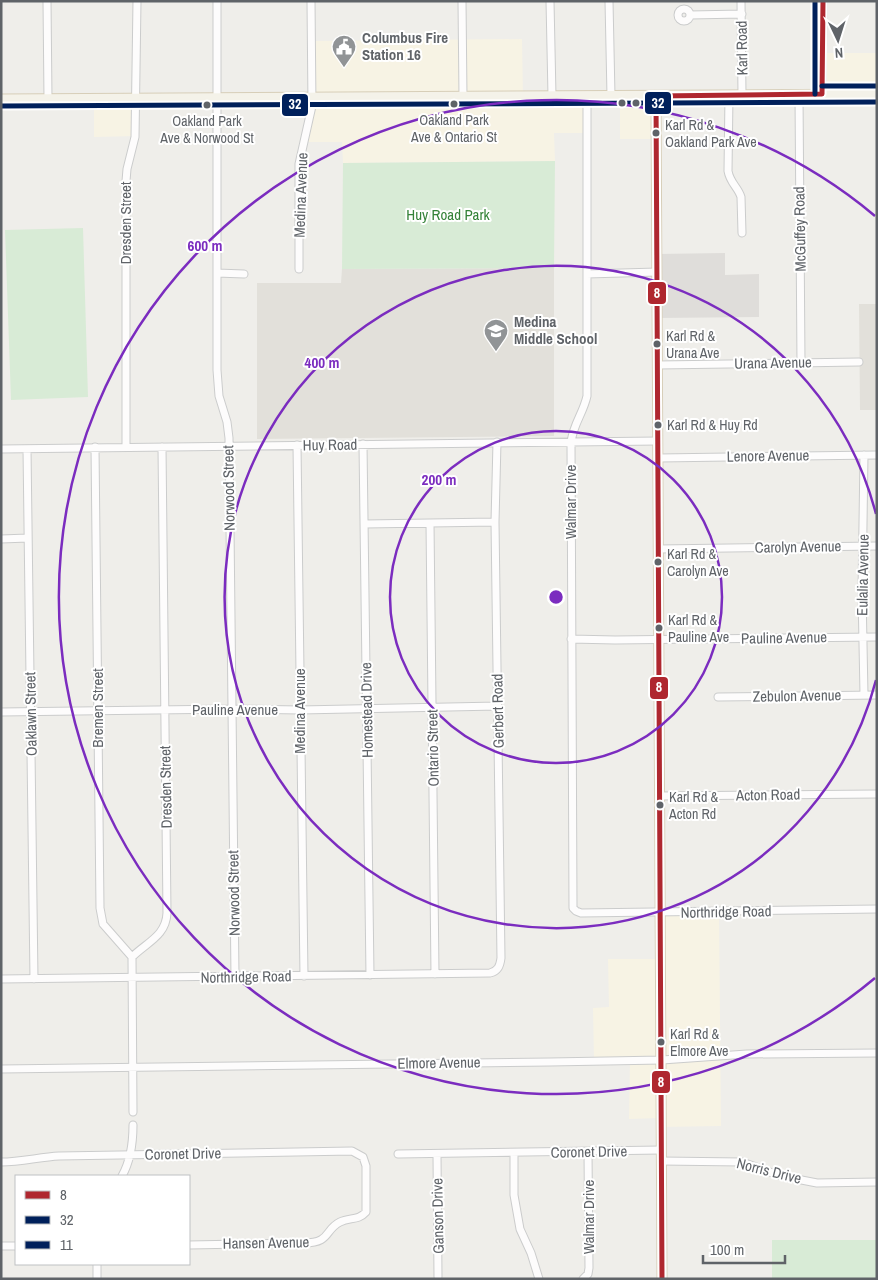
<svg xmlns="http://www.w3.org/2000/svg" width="878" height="1280" font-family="'Archivo Narrow',sans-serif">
	<rect width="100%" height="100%" fill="#efeeea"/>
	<path fill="#f7f3e4" d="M522 39 523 97H587V133H554L555 161 343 163 342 142H303L311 125 312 41Z
		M822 53H877V94H860L859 100H822Z
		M620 96 656 97V139H620Z
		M138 99 137 136 94 137V100Z
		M660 912H719L721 1126 660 1127V1118L629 1119 630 1061H594L593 1008 609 1007 608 959H661Z"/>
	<path fill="#dfddda" d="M725 253V275L759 274V317L657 318V254Z"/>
	<path fill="#e2e0da" d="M554 268V436L257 439V283H341L342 269Z
		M859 304H877V410H860Z"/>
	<path fill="#d8ebd6" d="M555 161 554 268 342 269 343 163Z
		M83 228 88 397 11 400 5 230Z
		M772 1240H877V1279H772Z"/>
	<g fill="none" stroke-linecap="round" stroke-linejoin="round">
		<defs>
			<path id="minor" d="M47 1 48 99
				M217 1V370L219 396 227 422 229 438 235 977
				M462 1 463 97
				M550 1 552 96
				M609 1 611 96
				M741 1 742 95
				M678 15a6 6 0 1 1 12 0a6 6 0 1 1-12 0Z
				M690 15 742 14
				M822 94 823 1
				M729 95 728 171C730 183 738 187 741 197L742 233
				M799 95 801 363
				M587 96V396C583 414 574 422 571 442L573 908 576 911 581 913 877 909
				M299 269V164L312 106 311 1
				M217 273 244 274
				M587 274 657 272
				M658 365 859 362
				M363 444 370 975
				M297 445 304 976
				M95 447 100 908 103 924 132 957
				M126 447V181L127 169 135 137 137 1
				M1 449 658 441
				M27 449 34 979
				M659 458 877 455
				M430 523 435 974
				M365 524 495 522
				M1 539 28 538
				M659 549 877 546
				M571 639 615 640 877 637
				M864 695 862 592 864 455
				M718 697 877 695
				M1 712 232 709 300 710 498 706
				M659 796 877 794
				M1 979 490 973C498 971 500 966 501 958L495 522 497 442
				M1 1069 550 1062 662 1060 747 1054 877 1053
				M133 1112 132 957C147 942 166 936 167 913L162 447
				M514 1153V1195L520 1229 531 1253 539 1279
				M398 1154 661 1150
				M437 1154 438 1277
				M661 1161 742 1162 781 1176 817 1183 877 1182
				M1 1162C21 1162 40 1157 59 1156L352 1151 363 1157 366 1166V1212C358 1221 350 1217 340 1222 324 1230 331 1243 304 1243L189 1245
				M122 1176C131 1160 133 1143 133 1125
				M1 1246H16
				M97 1264V1279
				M583 1279 588 1274 589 1268 588 1152"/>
			<path id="major" d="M656 96 662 1279
				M1 99 877 94"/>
		</defs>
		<use href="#minor" stroke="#cbcccc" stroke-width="9"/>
		<use href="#major" stroke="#d7ceb8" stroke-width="11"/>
		<use href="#minor" stroke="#fdfcfc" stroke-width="7"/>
		<use href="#major" stroke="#f4f2e9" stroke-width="9"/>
		<defs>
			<path id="bus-1" d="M822 94 823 1
				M656 96 662 1279
				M656 96 822 94"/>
			<path id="bus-2" d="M1 106 877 102"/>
			<path id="bus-3" d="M822 86H877
				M815 94V1"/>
		</defs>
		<use href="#bus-1" stroke="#fff" stroke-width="9"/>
		<use href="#bus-2" stroke="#fff" stroke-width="9"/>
		<use href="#bus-3" stroke="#fff" stroke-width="9"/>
		<use href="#bus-1" stroke="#af272f" stroke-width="5"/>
		<use href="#bus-2" stroke="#00205b" stroke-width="5"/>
		<use href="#bus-3" stroke="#00205b" stroke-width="5"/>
	</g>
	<g fill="none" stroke="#7b2cbf" stroke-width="2.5">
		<circle cx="556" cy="597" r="166"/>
		<path d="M876 680A331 331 0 1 1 876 514"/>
		<path d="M875 978A497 497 0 1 1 875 216"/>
	</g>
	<defs>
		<symbol id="civic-pin" viewBox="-11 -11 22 30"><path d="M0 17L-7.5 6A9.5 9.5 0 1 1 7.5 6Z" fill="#919496" stroke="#fff"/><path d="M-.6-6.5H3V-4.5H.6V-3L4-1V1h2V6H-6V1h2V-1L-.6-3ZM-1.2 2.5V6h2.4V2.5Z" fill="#fff"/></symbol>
		<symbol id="school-pin" viewBox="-11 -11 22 30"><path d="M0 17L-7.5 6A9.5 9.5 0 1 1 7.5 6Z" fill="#919496" stroke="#fff"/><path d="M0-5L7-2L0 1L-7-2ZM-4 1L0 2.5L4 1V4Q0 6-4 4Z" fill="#fff"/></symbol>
	</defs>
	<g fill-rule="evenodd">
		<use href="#civic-pin" x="330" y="33" width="28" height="38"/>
		<use href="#school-pin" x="482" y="317" width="28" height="38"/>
	</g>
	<g fill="#5f6368" stroke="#fff" stroke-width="2">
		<circle cx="622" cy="103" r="4.5"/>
		<circle cx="636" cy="103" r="4.5"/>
		<circle cx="454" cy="104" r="4.5"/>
		<circle cx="207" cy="105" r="4.5"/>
		<circle cx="656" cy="133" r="4.5"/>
		<circle cx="657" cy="344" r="4.5"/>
		<circle cx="658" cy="425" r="4.5"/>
		<circle cx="658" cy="562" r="4.5"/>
		<circle cx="659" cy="628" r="4.5"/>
		<circle cx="660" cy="805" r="4.5"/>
		<circle cx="661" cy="1042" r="4.5"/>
	</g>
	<g text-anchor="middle" stroke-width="4" stroke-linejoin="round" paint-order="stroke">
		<g font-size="14" fill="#5f6368" stroke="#fff" text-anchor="start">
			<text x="454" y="125" text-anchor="middle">Oakland Park<tspan x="454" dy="17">Ave &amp; Ontario St</tspan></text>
			<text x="207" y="126" text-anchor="middle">Oakland Park<tspan x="207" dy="17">Ave &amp; Norwood St</tspan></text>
			<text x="665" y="130">Karl Rd &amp;<tspan x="665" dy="17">Oakland Park Ave</tspan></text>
			<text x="666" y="341">Karl Rd &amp;<tspan x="666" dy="17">Urana Ave</tspan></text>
			<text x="667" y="430">Karl Rd &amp; Huy Rd</text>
			<text x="667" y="559">Karl Rd &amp;<tspan x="667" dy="17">Carolyn Ave</tspan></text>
			<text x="668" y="625">Karl Rd &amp;<tspan x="668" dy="17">Pauline Ave</tspan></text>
			<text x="669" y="802">Karl Rd &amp;<tspan x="669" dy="17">Acton Rd</tspan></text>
			<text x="670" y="1039">Karl Rd &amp;<tspan x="670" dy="17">Elmore Ave</tspan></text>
		</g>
		<g font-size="15" font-weight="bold" fill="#5f6368" stroke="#fff" text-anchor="start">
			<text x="362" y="43">Columbus Fire<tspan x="362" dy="17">Station 16</tspan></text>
			<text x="514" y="327">Medina<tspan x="514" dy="17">Middle School</tspan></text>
		</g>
		<g font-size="15" fill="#5f6368" stroke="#fff">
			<text transform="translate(742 48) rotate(-91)" y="5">Karl Road</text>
			<text transform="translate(301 195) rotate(-88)" y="5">Medina Avenue</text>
			<text transform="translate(126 223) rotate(-90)" y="5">Dresden Street</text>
			<text transform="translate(800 229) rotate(-91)" y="5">McGuffey Road</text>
			<text transform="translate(773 363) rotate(-1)" y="5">Urana Avenue</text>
			<text transform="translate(330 445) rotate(-1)" y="5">Huy Road</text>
			<text transform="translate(768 456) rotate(-1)" y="5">Lenore Avenue</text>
			<text transform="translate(229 488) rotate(-91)" y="5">Norwood Street</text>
			<text transform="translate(571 502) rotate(-90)" y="5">Walmar Drive</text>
			<text transform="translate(798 547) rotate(-1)" y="5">Carolyn Avenue</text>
			<text transform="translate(863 575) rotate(-89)" y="5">Eulalia Avenue</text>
			<text transform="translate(784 638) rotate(-1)" y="5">Pauline Avenue</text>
			<text transform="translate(797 696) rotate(-1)" y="5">Zebulon Avenue</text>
			<text transform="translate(98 708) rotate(-90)" y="5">Bremen Street</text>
			<text x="235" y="715">Pauline Avenue</text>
			<text transform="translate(367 710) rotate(-91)" y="5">Homestead Drive</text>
			<text transform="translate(300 711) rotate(-90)" y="5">Medina Avenue</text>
			<text transform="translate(498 711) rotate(-91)" y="5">Gerbert Road</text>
			<text transform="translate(31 714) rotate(-91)" y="5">Oaklawn Street</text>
			<text transform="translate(433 748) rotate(-91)" y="5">Ontario Street</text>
			<text transform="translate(166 787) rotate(-91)" y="5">Dresden Street</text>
			<text transform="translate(768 795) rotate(-1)" y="5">Acton Road</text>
			<text transform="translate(234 893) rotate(-91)" y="5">Norwood Street</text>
			<text transform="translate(726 912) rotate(-1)" y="5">Northridge Road</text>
			<text transform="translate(246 977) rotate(-1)" y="5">Northridge Road</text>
			<text transform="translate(439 1063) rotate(-1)" y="5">Elmore Avenue</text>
			<text transform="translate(589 1152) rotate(-1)" y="5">Coronet Drive</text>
			<text transform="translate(183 1154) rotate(-1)" y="5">Coronet Drive</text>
			<text transform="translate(769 1171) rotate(14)" y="5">Norris Drive</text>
			<text transform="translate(438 1216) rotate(-91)" y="5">Ganson Drive</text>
			<text transform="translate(589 1217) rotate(-90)" y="5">Walmar Drive</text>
			<text transform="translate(266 1243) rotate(-1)" y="5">Hansen Avenue</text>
		</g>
		<g font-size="15" fill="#348238" stroke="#fff">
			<text x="448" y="220">Huy Road Park</text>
		</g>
	</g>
	<circle cx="556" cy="597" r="8" fill="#7b2cbf" stroke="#fff" stroke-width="2.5"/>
	<g font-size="15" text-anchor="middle" font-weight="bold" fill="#7b2cbf" stroke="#fff" stroke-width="4" stroke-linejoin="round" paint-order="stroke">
		<text x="205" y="251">600 m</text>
		<text x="322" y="368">400 m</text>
		<text x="439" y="485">200 m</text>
	</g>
	<g stroke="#fff" stroke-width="2">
		<rect x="644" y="91" width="28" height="24" rx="5" fill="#00205b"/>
		<rect x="281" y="93" width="28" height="24" rx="5" fill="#00205b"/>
		<rect x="647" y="281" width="20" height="24" rx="5" fill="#af272f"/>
		<rect x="649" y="676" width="20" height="24" rx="5" fill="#af272f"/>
		<rect x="651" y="1070" width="20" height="24" rx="5" fill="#af272f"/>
	</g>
	<g font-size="14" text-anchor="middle" font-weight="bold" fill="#fff">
		<text x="658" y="108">32</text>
		<text x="295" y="109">32</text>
		<text x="657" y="298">8</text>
		<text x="659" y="692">8</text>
		<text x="661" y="1087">8</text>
	</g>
	<rect width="878" height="1280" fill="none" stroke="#5f6368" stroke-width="5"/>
	<rect x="15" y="1175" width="175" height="90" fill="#ffffff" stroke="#bfc1c3"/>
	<rect x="25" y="1191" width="25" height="8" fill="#af272f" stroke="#bfc1c3"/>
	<text x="60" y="1200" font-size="15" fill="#5f6368">8</text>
	<rect x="25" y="1216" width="25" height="8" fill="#00205b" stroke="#bfc1c3"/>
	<text x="60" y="1225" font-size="15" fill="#5f6368">32</text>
	<rect x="25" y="1241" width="25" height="8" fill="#00205b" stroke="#bfc1c3"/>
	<text x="60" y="1250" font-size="15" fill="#5f6368">11</text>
	<g transform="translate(838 40) rotate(176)" stroke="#ffffff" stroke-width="4" paint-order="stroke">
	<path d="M0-4L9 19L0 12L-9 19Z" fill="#5f6368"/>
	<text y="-8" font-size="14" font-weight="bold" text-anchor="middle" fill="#5f6368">N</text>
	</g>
	<path d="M703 1255v8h82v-8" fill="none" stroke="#5f6368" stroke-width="2.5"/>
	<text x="710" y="1255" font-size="15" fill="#5f6368" stroke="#ffffff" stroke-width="4" paint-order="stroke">100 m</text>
</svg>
